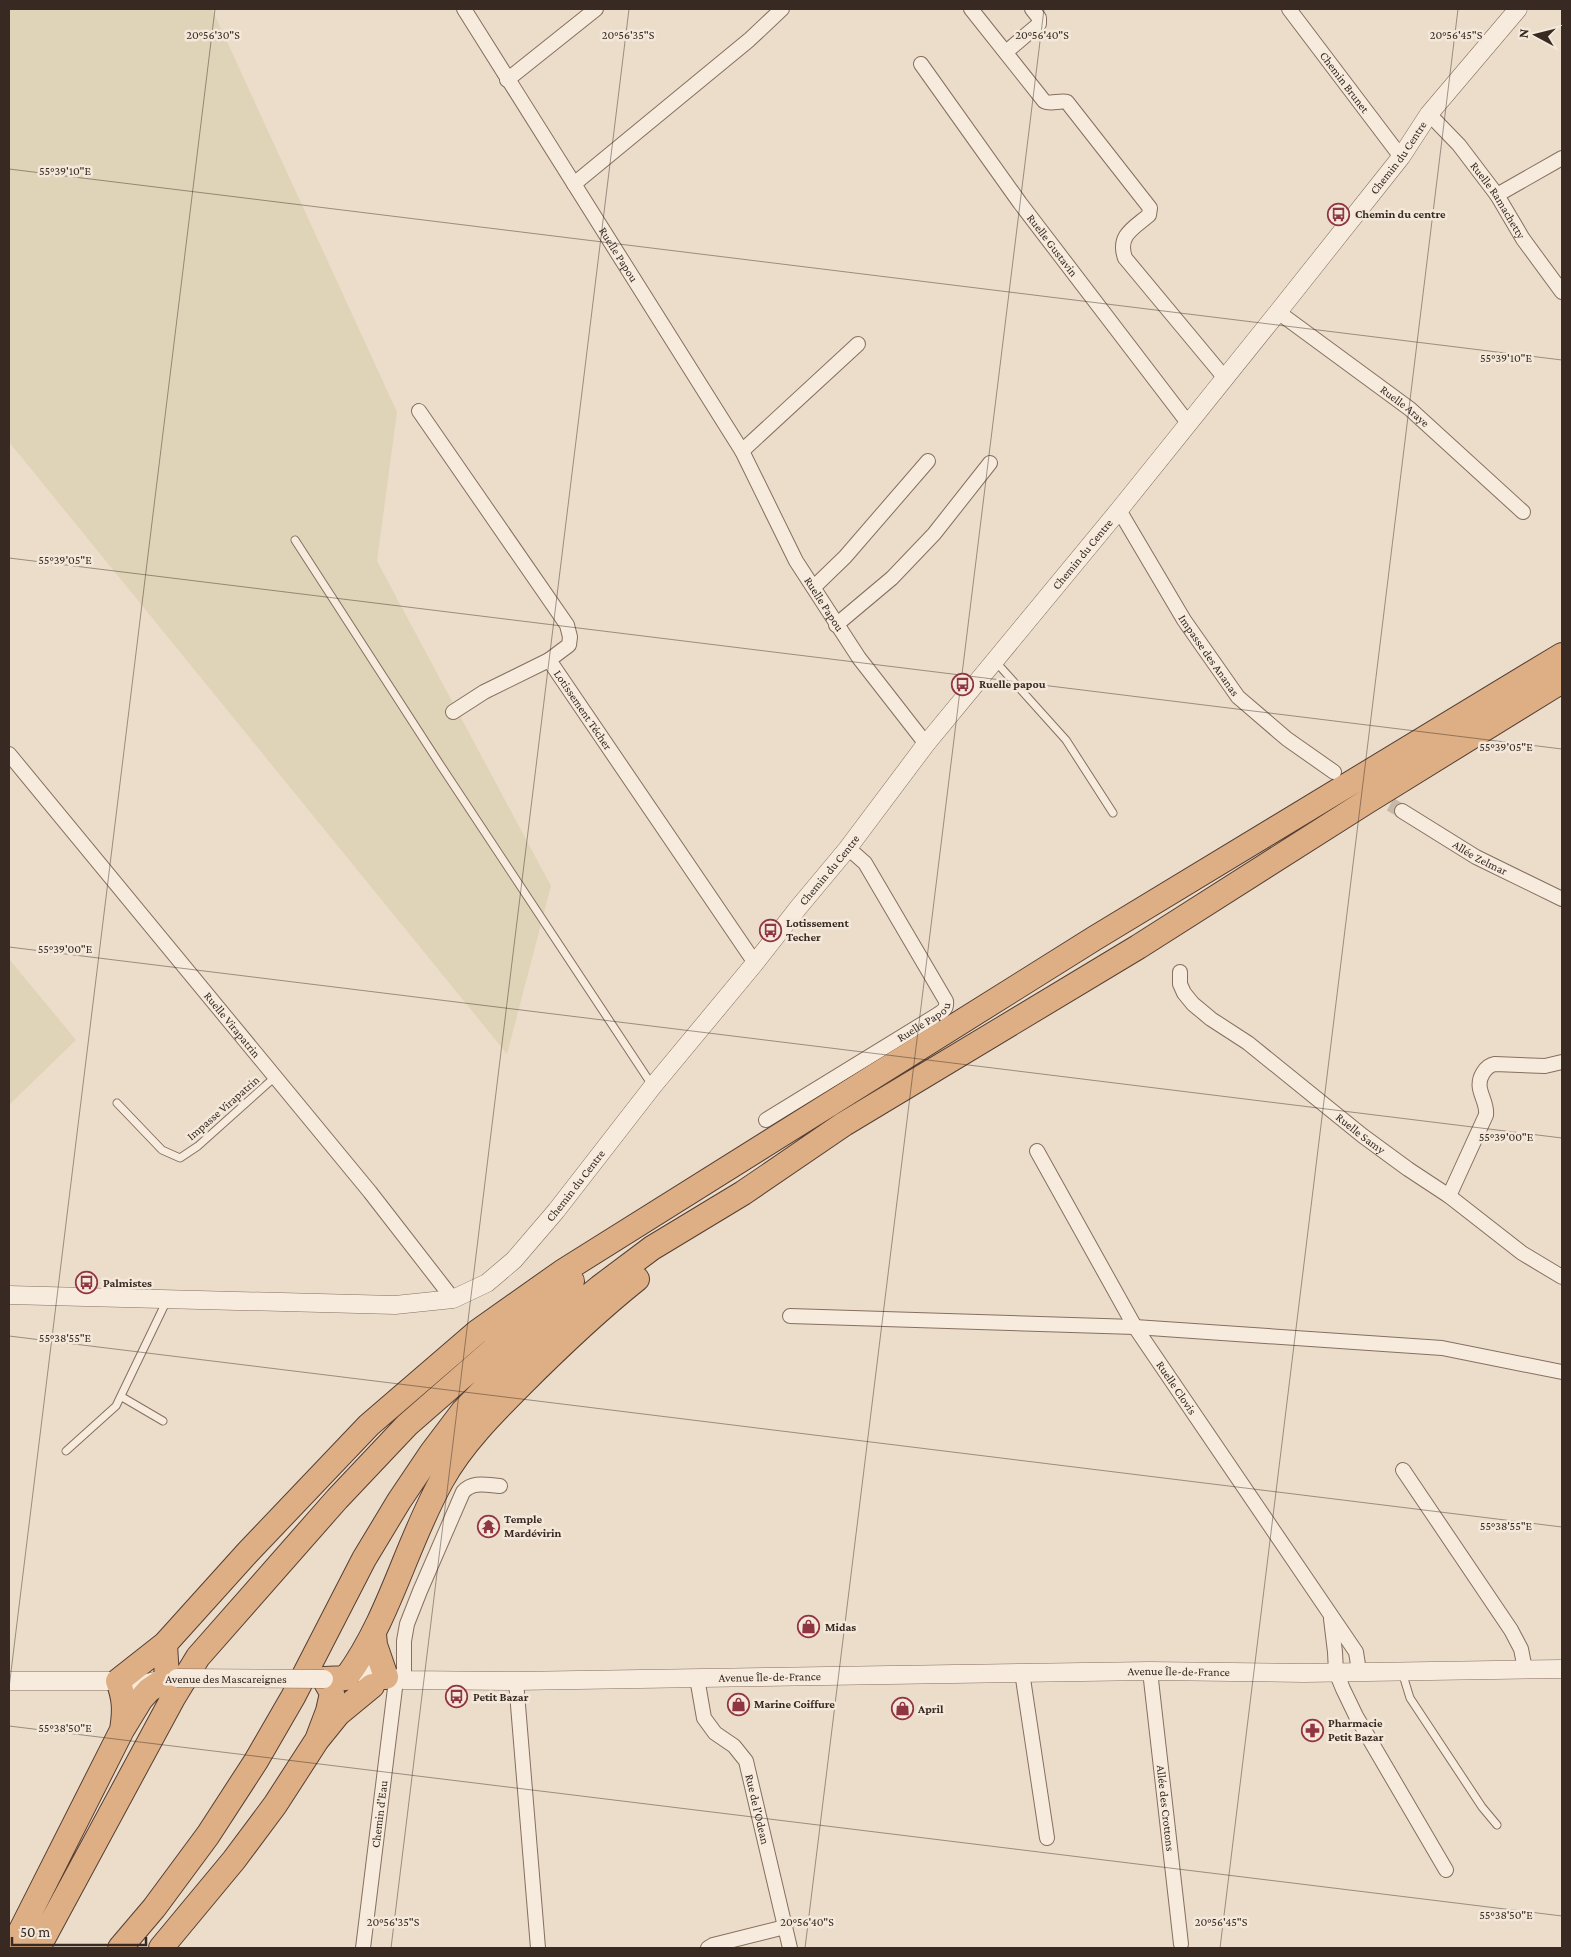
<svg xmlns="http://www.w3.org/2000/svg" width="1571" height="1957" font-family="'Crimson Pro',serif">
	<rect width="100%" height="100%" fill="#ebddca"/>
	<path fill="#e0d4b8" d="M9 9H212L397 412 377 561 551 886 507 1054 9 442Z
		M9 959 76 1040 9 1105Z"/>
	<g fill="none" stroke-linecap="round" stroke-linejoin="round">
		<path stroke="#c7b9a8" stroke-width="14" stroke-dasharray="14 7" stroke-linecap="butt" d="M1372 794 1402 811"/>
		<defs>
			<path id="service" d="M295 540 441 766 652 1085
				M995 661 1066 740 1113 813
				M117 1103 162 1150 180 1158 198 1146 275 1077
				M122 1397 163 1421
				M66 1451 116 1406 167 1300
				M1402 1672 1410 1698 1482 1807 1497 1825"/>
			<g id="minor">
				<path id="s1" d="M464 9 742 451 796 561 859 658 926 744"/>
				<path d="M971 9 1044 101C1050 105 1060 100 1067 102L1150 208 1149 215C1134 228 1117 235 1125 258L1224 377"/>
				<path id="s2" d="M1289 9 1401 157"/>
				<path d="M1006 52 1039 24V18L1032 9"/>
				<path id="s3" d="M921 64 1020 203 1188 423"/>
				<path d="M507 80 596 9"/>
				<path id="s4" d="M1429 114 1459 145 1497 195 1523 239 1562 292"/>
				<path d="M574 184 749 40 782 9"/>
				<path d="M1497 195 1562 158"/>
				<path id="s5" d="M1278 312 1410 409 1523 512"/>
				<path id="s6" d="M419 411 567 625 570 637 569 645 549 660 755 963"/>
				<path d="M742 451 858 344"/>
				<path id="s7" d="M1119 510 1184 620 1238 697 1287 739 1334 772"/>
				<path d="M814 587 845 557 928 461"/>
				<path d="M836 625 892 578 934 534 990 463"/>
				<path d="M453 712 484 692 549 660"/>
				<path id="s8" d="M9 754 370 1192 453 1299"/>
				<path id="s9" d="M1402 811 1476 857 1562 899"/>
				<path id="s10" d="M1180 972V984L1184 993 1193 1004 1211 1019 1248 1043 1363 1136 1408 1169 1449 1196 1522 1253 1562 1277"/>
				<path id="s11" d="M766 1120 937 1015C943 1011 947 1009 946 1001L865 863 848 848"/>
				<path id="s12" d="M1037 1151 1135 1327 1356 1652 1359 1671"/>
				<path d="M1449 1196 1486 1115C1488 1100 1473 1089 1483 1073 1486 1068 1489 1065 1495 1064L1545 1066 1562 1062"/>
				<path d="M790 1316 1135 1327 1442 1348 1562 1372"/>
				<path d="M1403 1470 1511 1630 1521 1649 1525 1669"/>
				<path d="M1331 1619 1335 1652 1336 1672 1343 1689 1356 1716 1446 1870"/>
				<path id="s13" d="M1150 1671 1181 1944"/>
				<path d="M1022 1672 1047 1838"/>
				<path id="s14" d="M697 1678 704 1718 715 1733 734 1746 746 1761 790 1948"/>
				<path d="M404 1680V1641L407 1624 420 1591 463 1492C473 1481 486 1485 500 1486"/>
				<path d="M516 1681 538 1948"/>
				<path id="s15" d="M363 1948 396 1680"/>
				<path d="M708 1948 713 1945 785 1927"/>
			</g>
			<g id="tertiary">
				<path id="s16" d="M9 1295 395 1305 453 1299 487 1283 514 1260 556 1211 653 1086 755 963 798 908 848 848 926 744 1119 510 1278 312 1401 157 1429 114 1518 9"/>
				<path id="s17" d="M342 1675 351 1672 371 1673 404 1680 516 1681 1150 1671 1304 1673 1562 1669"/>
				<path d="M9 1681H118L140 1685 159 1680"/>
			</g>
			<path id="trunk" d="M374 1634 375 1645 386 1677
				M122 1730C125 1711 125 1699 118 1681L165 1644 248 1552 369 1425 477 1332 562 1272 1095 938 1562 655
				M317 1740 328 1711 332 1693 324 1679 346 1678C390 1618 406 1544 442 1480 462 1444 493 1413 522 1384 559 1347 597 1311 637 1279
				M12 1948 122 1730 141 1699 149 1690 167 1678 165 1644
				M38 1948 173 1698 198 1657 337 1499 407 1425 572 1281
				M120 1948 154 1908 208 1835 256 1761 293 1697 364 1559 399 1501 432 1452 463 1411 495 1378 545 1332 600 1287 652 1248 743 1193 844 1124 1138 947 1366 802 1562 681
				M161 1948 234 1860 275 1805 317 1740 338 1714 372 1686"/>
		</defs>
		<use href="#service" stroke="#866f60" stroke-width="9"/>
		<use href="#minor" stroke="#866f60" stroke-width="16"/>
		<use href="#tertiary" stroke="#866f60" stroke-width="19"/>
		<use href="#trunk" stroke="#553e33" stroke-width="26"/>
		<use href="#service" stroke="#f6ebdd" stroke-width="7"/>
		<use href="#minor" stroke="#f6ebdd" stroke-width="14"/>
		<use href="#tertiary" stroke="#f6ebdd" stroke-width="18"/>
		<use href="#trunk" stroke="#deaf85" stroke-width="24"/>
		<defs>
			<path id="tertiary-bridge" d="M177 1678 324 1679"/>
		</defs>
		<use href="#tertiary-bridge" stroke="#866f60" stroke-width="19" stroke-linecap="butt"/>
		<use href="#tertiary-bridge" stroke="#f6ebdd" stroke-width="18"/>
	</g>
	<path fill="none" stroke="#382a22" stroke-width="1" stroke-opacity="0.45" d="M9 169 1562 360M9 558 1562 749M9 947 1562 1138M9 1336 1562 1527M9 1688 215 9M9 1726 1562 1916M391 1948 629 9M805 1948 1044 9M1220 1948 1458 9"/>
	<defs>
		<symbol id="bus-ring" viewBox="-11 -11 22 22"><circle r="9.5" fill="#f3e8d9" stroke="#903542" stroke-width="1.5"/><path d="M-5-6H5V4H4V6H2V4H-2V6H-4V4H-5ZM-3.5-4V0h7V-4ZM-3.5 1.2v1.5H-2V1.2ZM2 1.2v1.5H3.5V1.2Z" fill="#903542"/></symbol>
		<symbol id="temple-ring" viewBox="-11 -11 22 22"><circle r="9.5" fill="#f3e8d9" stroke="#903542" stroke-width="1.5"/><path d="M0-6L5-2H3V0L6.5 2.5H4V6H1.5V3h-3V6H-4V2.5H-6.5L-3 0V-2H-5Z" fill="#903542"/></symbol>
		<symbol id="shop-ring" viewBox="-11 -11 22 22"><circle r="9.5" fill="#f3e8d9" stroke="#903542" stroke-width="1.5"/><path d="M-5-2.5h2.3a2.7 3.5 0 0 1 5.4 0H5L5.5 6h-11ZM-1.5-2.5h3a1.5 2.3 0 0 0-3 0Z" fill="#903542"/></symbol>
		<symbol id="pharmacy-ring" viewBox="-11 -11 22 22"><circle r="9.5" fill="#f3e8d9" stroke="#903542" stroke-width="1.5"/><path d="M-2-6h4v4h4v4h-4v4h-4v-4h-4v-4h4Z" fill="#903542"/></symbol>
	</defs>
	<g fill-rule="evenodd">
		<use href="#bus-ring" x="1326" y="202" width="25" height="25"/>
		<use href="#bus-ring" x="950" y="672" width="25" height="25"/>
		<use href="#bus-ring" x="758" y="918" width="25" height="25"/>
		<use href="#bus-ring" x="74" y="1270" width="25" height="25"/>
		<use href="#temple-ring" x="476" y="1514" width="25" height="25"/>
		<use href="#shop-ring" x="796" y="1614" width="25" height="25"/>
		<use href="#bus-ring" x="444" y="1684" width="25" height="25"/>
		<use href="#shop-ring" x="726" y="1692" width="25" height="25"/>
		<use href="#shop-ring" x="890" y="1696" width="25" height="25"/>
		<use href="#pharmacy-ring" x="1300" y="1718" width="25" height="25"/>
	</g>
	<g text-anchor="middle" stroke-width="5" stroke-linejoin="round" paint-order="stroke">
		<g font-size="12" fill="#382a22" stroke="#f3e8d9">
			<text dy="4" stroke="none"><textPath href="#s2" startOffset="92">Chemin Brunet</textPath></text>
			<text dy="4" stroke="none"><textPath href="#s16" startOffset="1931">Chemin du Centre</textPath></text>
			<text dy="4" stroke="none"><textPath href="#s4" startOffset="111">Ruelle Ramachetty</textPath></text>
			<text dy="4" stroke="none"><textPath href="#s3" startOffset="224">Ruelle Gustavin</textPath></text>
			<text dy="4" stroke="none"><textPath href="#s1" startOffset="290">Ruelle Papou</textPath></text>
			<text dy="4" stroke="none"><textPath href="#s5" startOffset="158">Ruelle Araye</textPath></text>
			<text dy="4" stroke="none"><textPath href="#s16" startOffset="1424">Chemin du Centre</textPath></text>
			<text dy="4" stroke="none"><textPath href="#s1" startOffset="696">Ruelle Papou</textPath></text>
			<text dy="4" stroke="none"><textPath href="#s7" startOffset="171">Impasse des Ananas</textPath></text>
			<text dy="4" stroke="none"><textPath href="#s6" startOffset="366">Lotissement Técher</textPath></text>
			<text dy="4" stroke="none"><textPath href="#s9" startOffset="91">Allée Zelmar</textPath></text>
			<text dy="4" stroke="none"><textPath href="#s16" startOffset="1019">Chemin du Centre</textPath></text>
			<text dy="4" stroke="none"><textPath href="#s11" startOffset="186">Ruelle Papou</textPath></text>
			<text dy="4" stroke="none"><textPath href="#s8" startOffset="351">Ruelle Virapatrin</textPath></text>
			<text transform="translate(223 1108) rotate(-41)" y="4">Impasse Virapatrin</text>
			<text dy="4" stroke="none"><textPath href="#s10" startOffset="248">Ruelle Samy</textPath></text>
			<text dy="4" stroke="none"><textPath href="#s16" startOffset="614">Chemin du Centre</textPath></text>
			<text dy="4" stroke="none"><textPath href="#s12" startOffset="275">Ruelle Clovis</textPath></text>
			<text dy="4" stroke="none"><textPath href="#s17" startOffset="838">Avenue Île-de-France</textPath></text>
			<text dy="4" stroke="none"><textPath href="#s17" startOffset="429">Avenue Île-de-France</textPath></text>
			<text x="226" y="1683">Avenue des Mascareignes</text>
			<text dy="4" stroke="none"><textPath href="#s13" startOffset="138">Allée des Crottons</textPath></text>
			<text dy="4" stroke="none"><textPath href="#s14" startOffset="151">Rue de l'Odean</textPath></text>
			<text dy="4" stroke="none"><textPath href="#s15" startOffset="135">Chemin d'Eau</textPath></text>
		</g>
		<g font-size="12" font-weight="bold" fill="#382a22" stroke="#f3e8d9" text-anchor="start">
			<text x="1355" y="218">Chemin du centre</text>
			<text x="979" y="688">Ruelle papou</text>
			<text x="786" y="927">Lotissement<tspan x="786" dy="14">Techer</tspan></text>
			<text x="103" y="1287">Palmistes</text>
			<text x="504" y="1523">Temple<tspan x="504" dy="14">Mardévirin</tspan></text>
			<text x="825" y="1631">Midas</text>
			<text x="473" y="1701">Petit Bazar</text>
			<text x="754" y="1708">Marine Coiffure</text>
			<text x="918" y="1713">April</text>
			<text x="1328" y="1727">Pharmacie<tspan x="1328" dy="14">Petit Bazar</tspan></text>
		</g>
	</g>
	<g font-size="12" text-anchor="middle" fill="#382a22" stroke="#f3e8d9" stroke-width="5" stroke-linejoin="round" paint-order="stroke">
		<text x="213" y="39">20°56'30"S</text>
		<text x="628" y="39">20°56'35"S</text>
		<text x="1042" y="39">20°56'40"S</text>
		<text x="1456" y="39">20°56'45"S</text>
		<text x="65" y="175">55°39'10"E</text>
		<text x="1506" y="362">55°39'10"E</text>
		<text x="65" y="564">55°39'05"E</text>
		<text x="1506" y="751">55°39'05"E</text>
		<text x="65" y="953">55°39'00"E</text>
		<text x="1506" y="1141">55°39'00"E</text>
		<text x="65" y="1342">55°38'55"E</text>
		<text x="1506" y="1530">55°38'55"E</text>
		<text x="65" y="1732">55°38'50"E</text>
		<text x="1506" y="1919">55°38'50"E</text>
		<text x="393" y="1926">20°56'35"S</text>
		<text x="807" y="1926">20°56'40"S</text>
		<text x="1221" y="1926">20°56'45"S</text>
	</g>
	<rect width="1571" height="1957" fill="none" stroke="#382a22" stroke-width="20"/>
	<g transform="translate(1536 35) rotate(277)" stroke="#f3e8d9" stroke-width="4" paint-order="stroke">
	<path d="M0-4L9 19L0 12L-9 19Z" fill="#382a22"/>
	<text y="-8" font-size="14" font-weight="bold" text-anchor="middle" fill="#382a22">N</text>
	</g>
	<path d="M12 1937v8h134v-8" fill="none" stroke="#382a22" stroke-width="2.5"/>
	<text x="20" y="1937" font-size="15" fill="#382a22" stroke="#f3e8d9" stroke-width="4" paint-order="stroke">50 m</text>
</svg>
